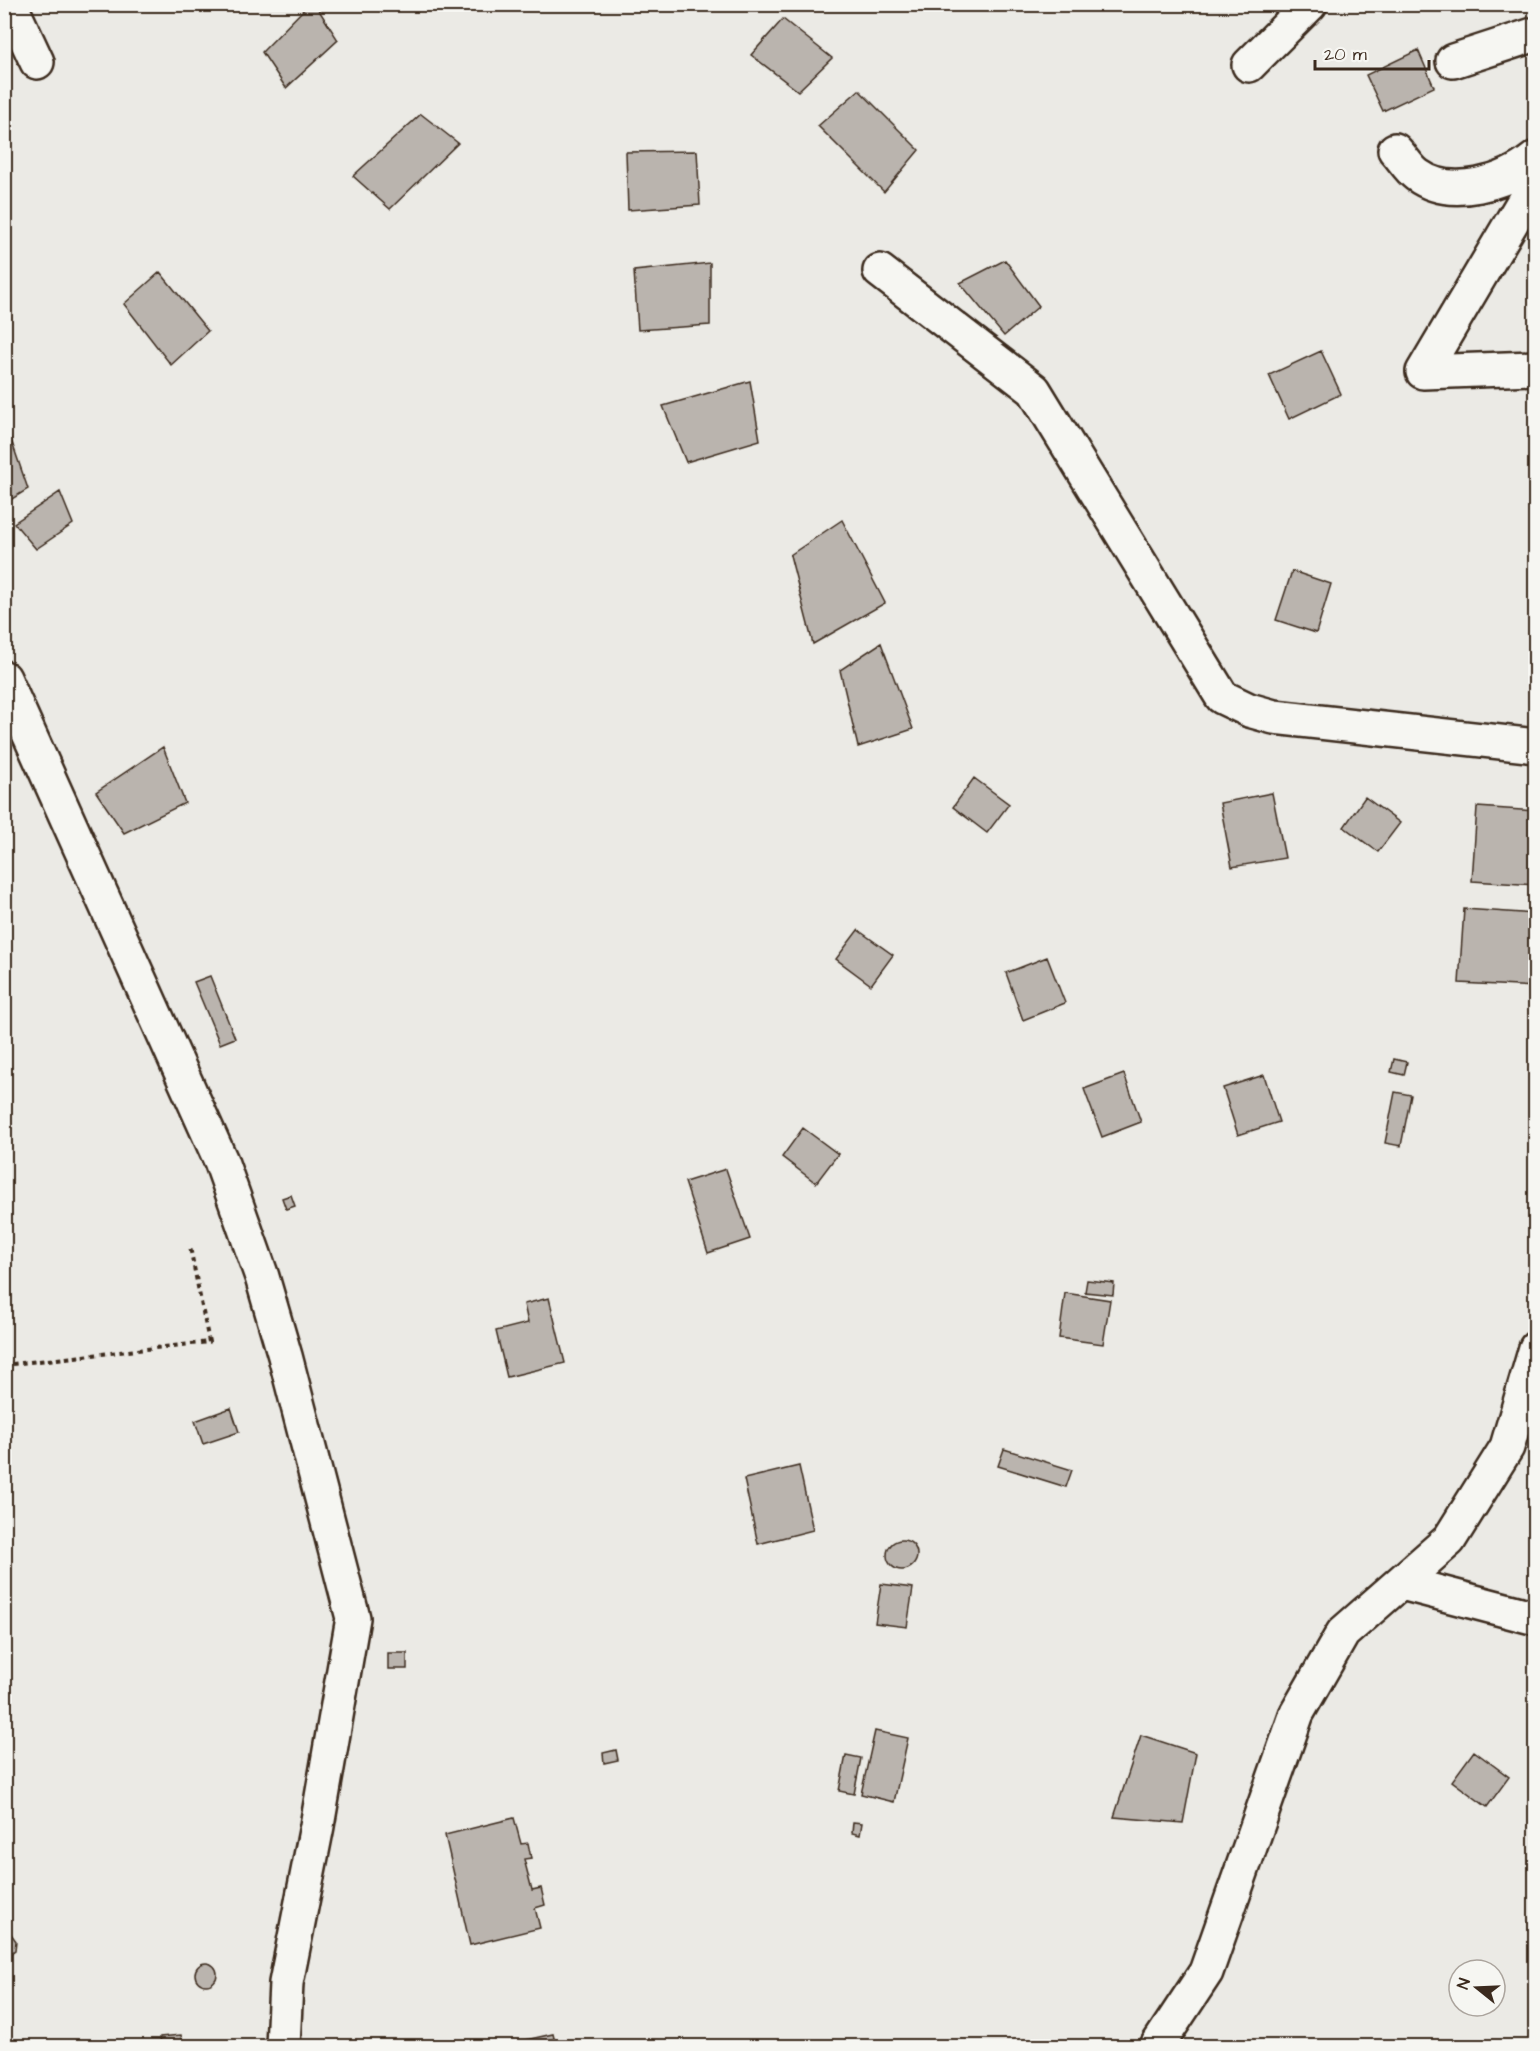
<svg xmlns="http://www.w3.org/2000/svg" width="1540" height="2051" font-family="'Architects Daughter',sans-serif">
	<rect width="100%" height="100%" fill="#ebeae5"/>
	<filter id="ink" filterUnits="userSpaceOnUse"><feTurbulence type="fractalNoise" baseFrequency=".0167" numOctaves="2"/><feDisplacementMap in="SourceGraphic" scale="12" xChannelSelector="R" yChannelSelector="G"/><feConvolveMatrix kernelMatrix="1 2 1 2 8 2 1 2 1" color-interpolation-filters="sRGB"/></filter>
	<g filter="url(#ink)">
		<path fill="#bab4ae" stroke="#3b2a1e" stroke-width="1.5" d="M309 4H315L338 40 286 88 262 52Z
			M783 19 832 58 798 91 751 55Z
			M1418 50 1434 87 1383 111 1366 75Z
			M859 90 919 150 884 192 818 126Z
			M421 114 458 143 390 209 353 176Z
			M697 151 700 205 628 210 626 152Z
			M1005 260 1039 306 1004 336 960 283Z
			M710 263V325L638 330 634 271Z
			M160 272 208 331 171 365 124 304Z
			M1321 351 1341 394 1289 419 1269 375Z
			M750 381 760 440 686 462 663 406Z
			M8 431 28 489 4 504V432Z
			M60 492 73 524 36 549 14 523Z
			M842 520 885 603 813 644 790 555Z
			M1292 571 1331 584 1316 633 1276 620Z
			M881 643 913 729 858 747 840 670Z
			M163 747 185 803 124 833 96 792Z
			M974 778 1009 804 987 833 953 807Z
			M1272 793 1285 858 1232 867 1220 803Z
			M1365 797 1400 823 1378 852 1344 827Z
			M1477 807 1536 811V885L1472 881Z
			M1464 909 1536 914V987L1459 983Z
			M858 930 893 955 871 985 836 959Z
			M1047 957 1065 1003 1023 1020 1006 973Z
			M210 976 235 1038 220 1044 194 982Z
			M1394 1059 1407 1062 1404 1075 1391 1072Z
			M1124 1074 1141 1122 1102 1137 1084 1089Z
			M1264 1075 1279 1122 1238 1135 1223 1088Z
			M1395 1092 1411 1095 1401 1146 1385 1143Z
			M803 1128 838 1154 816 1183 782 1157Z
			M726 1169 750 1239 708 1253 685 1182Z
			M291 1195 295 1206 286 1209 282 1198Z
			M1087 1280 1114 1283 1113 1295 1085 1292Z
			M1065 1293 1110 1300 1103 1344 1059 1338Z
			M549 1298 565 1363 507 1377 496 1331 528 1323 524 1304Z
			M231 1408 239 1432 203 1444 195 1421Z
			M1004 1449 1072 1470 1066 1487 998 1466Z
			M799 1466 813 1530 758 1544 744 1479Z
			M887 1555a15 15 0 1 1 30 0a15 15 0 1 1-30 0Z
			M881 1584 913 1588 907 1627 875 1623Z
			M388 1653H407V1669H388Z
			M875 1731 908 1738 894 1802 861 1794Z
			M1141 1735 1196 1753 1183 1823 1114 1817Z
			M616 1750 618 1760 604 1763 603 1753Z
			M1474 1751 1509 1777 1487 1807 1452 1781Z
			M846 1755 861 1758 854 1794 839 1791Z
			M514 1818 521 1844 528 1843 531 1858 524 1859 532 1890 541 1888 545 1905 535 1908 540 1928 470 1945 445 1835Z
			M853 1822 862 1823 860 1835 852 1833Z
			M4 1933 11 1934 16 1941 15 1950 8 1955 4 1956Z
			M195 1974a11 11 0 1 1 22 0a11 11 0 1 1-22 0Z
			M553 2034 556 2046H499Z
			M181 2035 182 2041 161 2044 160 2037Z"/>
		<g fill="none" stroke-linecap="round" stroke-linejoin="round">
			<defs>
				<path id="minor" d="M10 4 37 62
					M1453 61 1536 34
					M1249 65 1310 4
					M1395 150C1402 157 1409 169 1417 175 1451 200 1506 183 1536 158
					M1536 181 1423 372 1536 368
					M880 271 1034 390 1222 697 1249 710 1274 717 1536 746
					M4 678 221 1161 262 1277 285 1356 353 1618 317 1826 286 1983 283 2046
					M1402 1583 1536 1618
					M1157 2046 1206 1972 1297 1713 1343 1633 1449 1540 1507 1447 1536 1348"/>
			</defs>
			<use href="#minor" stroke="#3b2a1e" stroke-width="38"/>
			<path stroke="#3b2a1e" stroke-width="4" stroke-dasharray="4.5 4.5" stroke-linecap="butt" d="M4 1268 5 1266
				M4 1368 13 1364 209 1342 190 1247"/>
			<use href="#minor" stroke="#f6f6f2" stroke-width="33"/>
		</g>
	</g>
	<rect width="1540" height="2051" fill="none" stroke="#f6f6f2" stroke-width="24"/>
	<rect x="12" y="12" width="1516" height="2027" fill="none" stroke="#3b2a1e" stroke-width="2" filter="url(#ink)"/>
	<g transform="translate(1477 1988) rotate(288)"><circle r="28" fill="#f6f6f2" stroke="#aba49d" stroke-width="1.5"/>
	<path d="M0-4.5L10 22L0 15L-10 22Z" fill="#3b2a1e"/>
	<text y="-9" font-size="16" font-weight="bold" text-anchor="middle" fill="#3b2a1e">N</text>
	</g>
	<path d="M1315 60v9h114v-9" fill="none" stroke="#3b2a1e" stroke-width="3"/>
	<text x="1324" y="60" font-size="18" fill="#3b2a1e" stroke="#f6f6f2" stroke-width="4.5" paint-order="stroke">20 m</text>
</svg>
